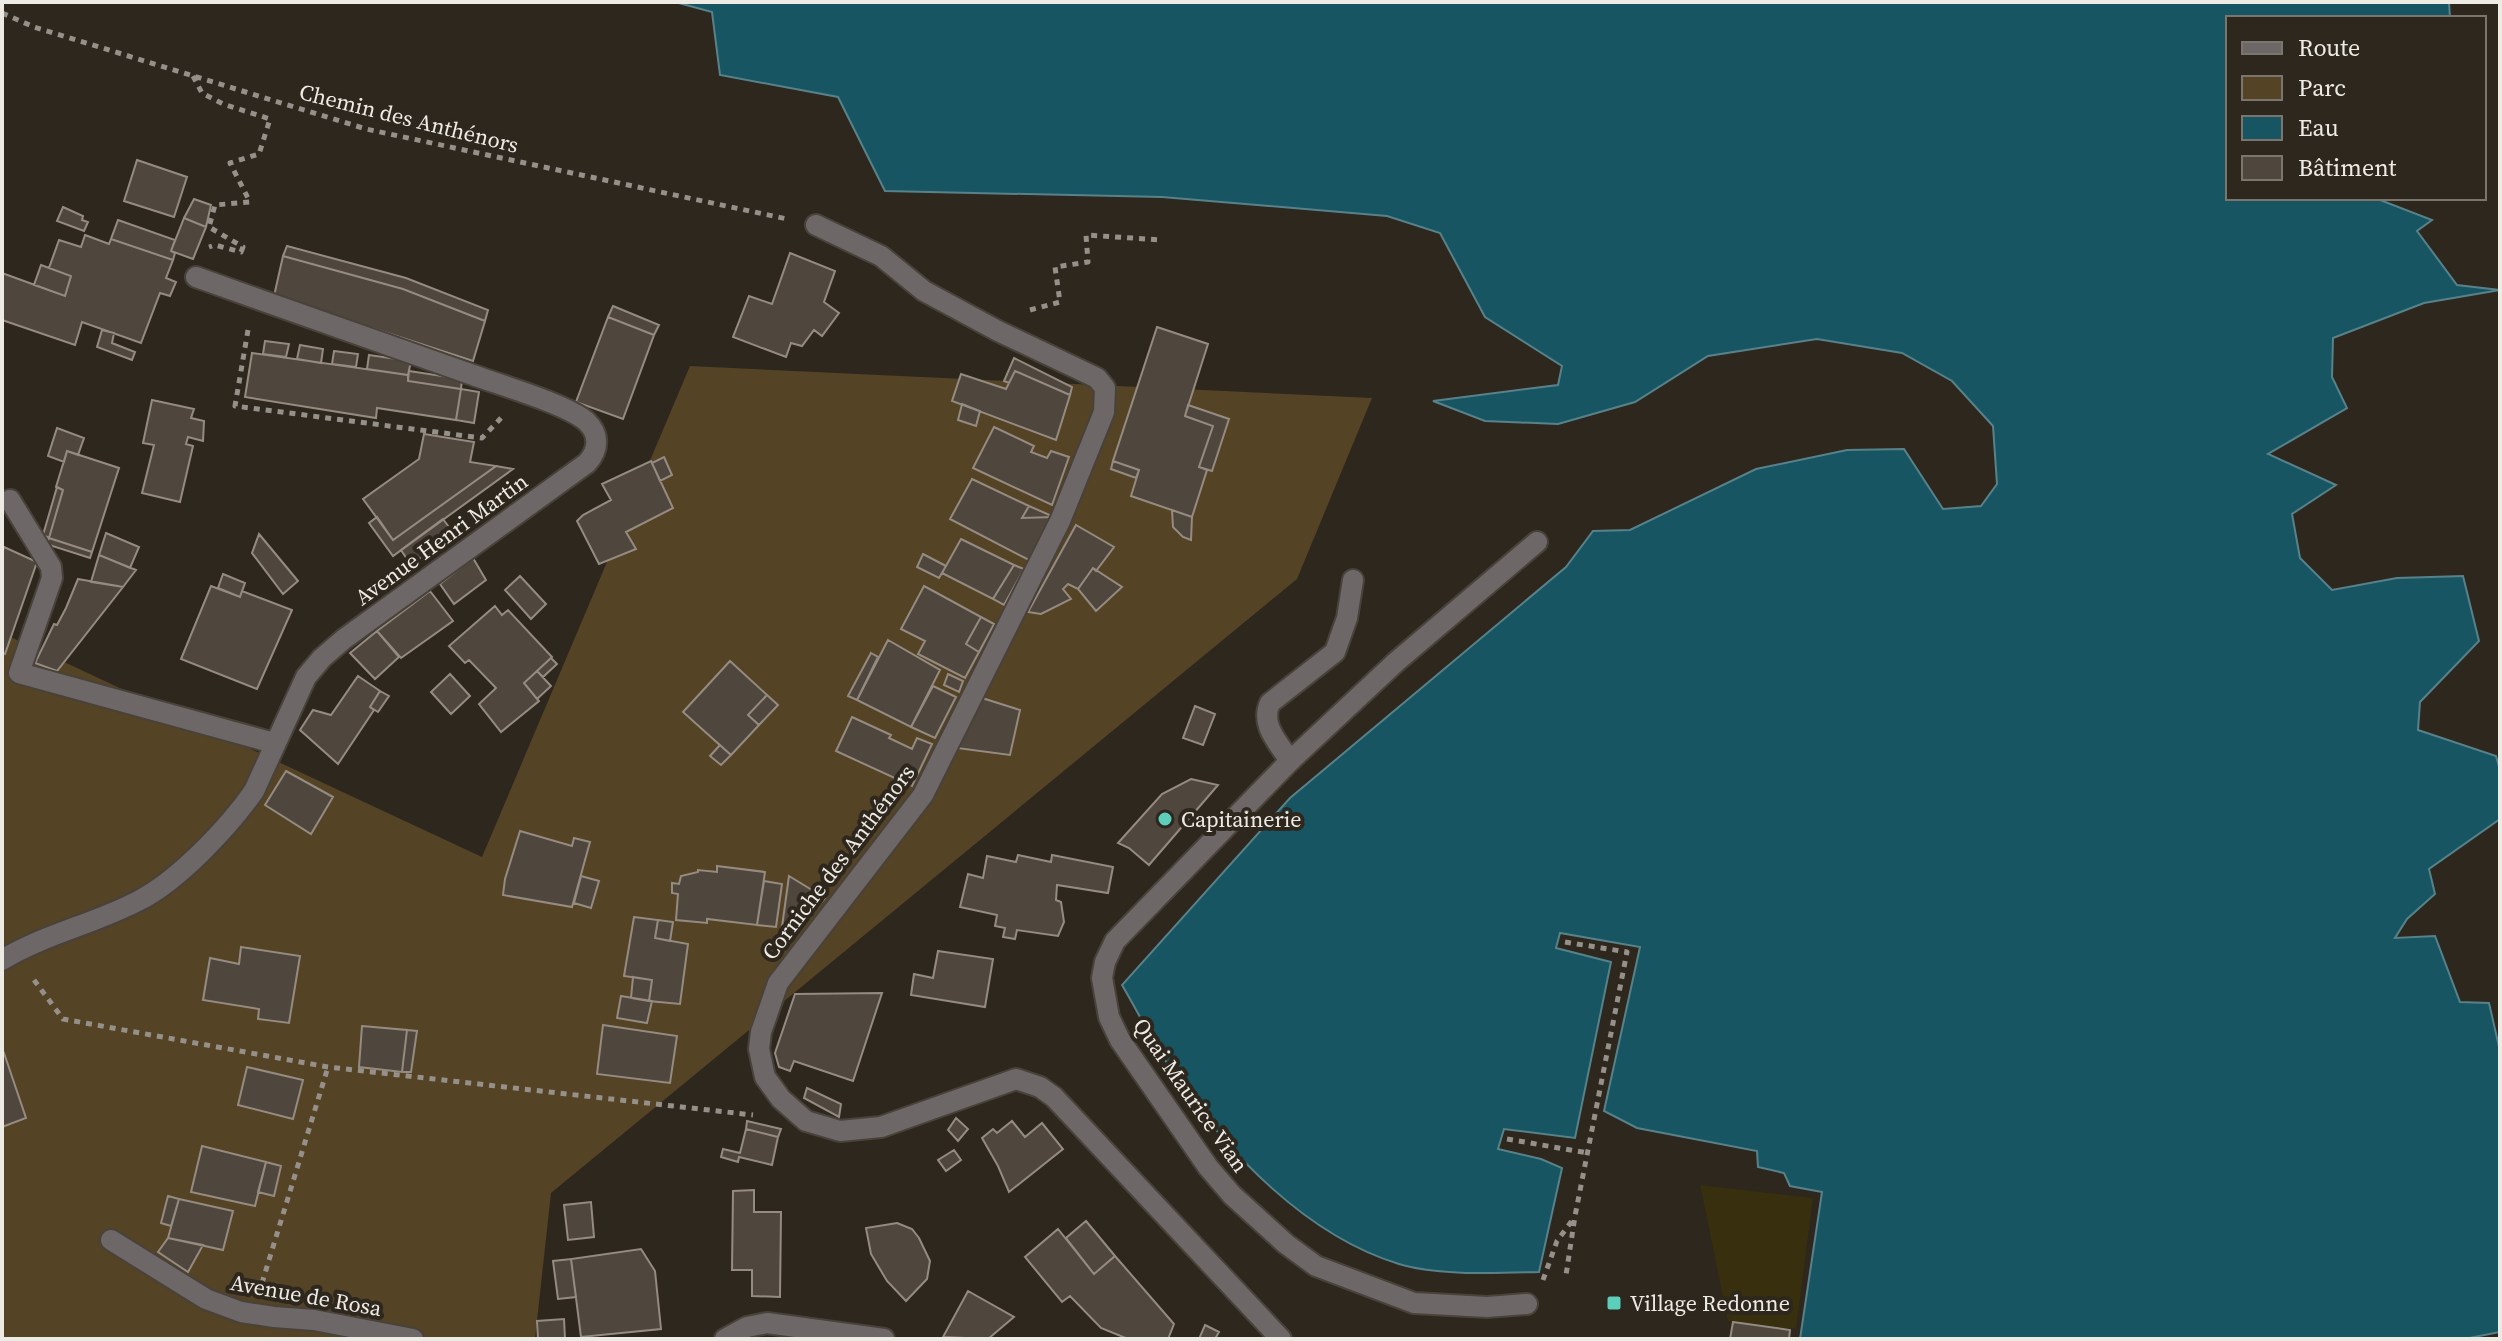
<svg xmlns="http://www.w3.org/2000/svg" width="2502" height="1341" font-family="'Source Serif 4',serif">
	<rect width="100%" height="100%" fill="#2d271e"/>
	<path fill="#544325" d="M690 366 1372 398 1297 579 551 1193 535 1339H2V633L482 857Z"/>
	<path fill="#372f0e" d="M1700 1185 1813 1198 1796 1329 1728 1321Z"/>
	<path fill="#175563" stroke="#58828a" stroke-width="2" d="M675 2H2449L2450 18H2228V198H2375L2432 220 2417 231 2457 285 2500 290 2424 303 2333 338 2332 377 2347 408 2268 454 2336 485 2292 514 2300 558 2332 590 2397 578 2463 576 2479 641 2420 702 2418 730 2496 756 2500 770V819L2429 869 2435 894 2407 919 2395 938 2435 936 2460 1002 2489 1003 2500 1051V1332L2464 1339H1800L1822 1192 1790 1186 1784 1173 1758 1167 1757 1151 1637 1128 1604 1111 1640 947 1560 933 1556 948 1611 962 1575 1138 1504 1129 1498 1149 1541 1159 1562 1168 1539 1272C1497 1273 1439 1276 1399 1264 1307 1236 1227 1153 1174 1074 1155 1046 1139 1014 1122 985L1290 798 1566 567 1593 531 1630 530 1756 469 1847 450 1904 449 1943 509 1981 506 1997 484 1993 426 1952 381 1902 353 1817 339 1708 356 1635 402 1558 424 1485 421 1433 401 1558 385 1562 366 1485 317 1440 233 1387 216 1162 197 885 191 838 97 720 75 712 12Z"/>
	<path fill="#4f463d" stroke="#958b81" stroke-width="2" d="M137 160 187 177 174 217 124 201Z
		M194 199 211 205 206 227 184 218Z
		M63 207 83 216 82 220 88 222 84 231 57 221Z
		M184 218 206 227 193 259 171 251Z
		M118 220 175 240 171 251 175 253 173 260 111 239Z
		M85 235 109 244 111 239 173 260 166 278 176 282 170 296 160 293 141 343 82 322 75 345 2 320V273L65 296 71 276 49 268 59 240 81 247Z
		M287 246 406 278 488 310 485 321 403 289 283 256Z
		M790 253 835 271 824 302 839 313 822 336 814 330 802 346 791 343 786 357 733 337 749 296 772 304Z
		M283 256 403 289 485 321 473 361 274 296Z
		M41 265 71 276 65 296 34 285Z
		M613 306 659 325 654 335 608 317Z
		M608 317 654 335 623 419 576 402Z
		M1157 327 1208 344 1185 416 1213 426 1199 467 1207 470 1192 517 1131 496 1139 470 1113 461Z
		M102 330 114 333 112 343 135 352 132 360 97 347Z
		M265 341 289 344 286 357 263 354Z
		M300 345 323 349 321 363 297 359Z
		M334 351 358 354 356 367 332 364Z
		M252 353 408 375V381L461 389 456 420 377 408 376 418 245 397Z
		M369 355 411 361 408 375 367 369Z
		M1014 358 1072 387 1070 395 1015 371 1009 383 1004 381Z
		M409 371 462 379 461 389 408 381Z
		M1015 371 1070 395 1056 440 952 401 961 374 1006 389Z
		M461 389 479 392 474 423 456 420Z
		M152 400 194 409 191 418 204 421 203 441 188 437 186 444 193 446 180 502 142 493 154 445 143 443Z
		M962 404 980 411 976 426 958 420Z
		M1188 405 1229 419 1212 471 1199 467 1213 426 1185 416Z
		M994 427 1034 446 1031 452 1047 458 1051 451 1069 457 1052 505 973 468Z
		M57 428 84 438 78 455 67 451 64 462 48 456Z
		M424 434 474 442 470 462 496 466 393 540 363 499 419 459Z
		M67 451 119 468 92 552 49 538 63 490 56 487Z
		M664 457 672 475 660 481 652 463Z
		M651 461 673 508 626 532 636 549 599 564 577 521 583 515 611 500 602 484Z
		M1113 461 1139 470 1136 478 1111 469Z
		M496 466 513 469 393 556 369 523 377 517 393 540Z
		M972 479 1029 506 1022 518 1054 517 1029 560 950 519Z
		M57 487 63 490 49 538 43 535Z
		M1029 506 1054 517 1022 518Z
		M1172 510 1192 517 1191 540 1183 537 1173 527Z
		M443 519 454 534 411 565 401 550Z
		M1076 525 1114 547 1096 571 1093 568 1078 589 1068 584 1063 589 1071 599 1041 614 1028 612Z
		M106 533 139 547 130 568 99 555Z
		M259 534 298 581 283 594 252 553Z
		M49 538 92 552 90 558 46 544Z
		M961 539 1014 565 993 599 942 573Z
		M4 547 37 562 5 654 2 653V554Z
		M923 554 946 566 939 578 917 567Z
		M99 555 136 570 123 587 91 582Z
		M473 558 486 580 454 604 440 584Z
		M1014 565 1024 569 1004 605 993 599Z
		M1093 568 1122 587 1096 611 1078 589Z
		M223 574 245 583 240 597 218 588Z
		M520 576 546 604 531 619 505 590Z
		M78 579 123 587 57 671 35 663 54 624 57 625 66 608Z
		M211 586 240 597 242 591 292 610 257 689 181 659Z
		M924 586 981 617 966 644 979 652 965 678 918 654 925 641 901 629Z
		M430 591 453 621 401 658 377 631Z
		M495 606 502 615 508 610 552 657 524 683 539 701 501 732 479 704 496 688 469 660 465 663 449 646Z
		M981 617 994 624 979 652 966 644Z
		M377 631 399 657 375 679 350 653Z
		M888 640 940 670 911 727 857 700Z
		M871 653 878 657 857 700 848 696Z
		M551 658 557 664 543 677 537 671Z
		M730 661 767 695 748 715 759 725 731 755 683 712Z
		M537 671 551 686 537 699 524 683Z
		M450 674 470 696 451 714 431 692Z
		M948 674 963 681 959 692 944 685Z
		M358 676 380 691 370 707 374 710 338 764 300 730 313 710 331 715Z
		M933 686 956 697 935 738 911 727Z
		M380 691 389 696 378 712 370 707Z
		M767 695 778 705 759 725 748 715Z
		M982 698 1020 710 1010 755 957 748Z
		M1195 706 1215 714 1203 745 1183 738Z
		M852 717 891 735 889 738 912 749 917 738 932 744 912 786 836 751Z
		M720 745 731 755 721 765 710 756Z
		M286 771 333 797 311 834 265 805Z
		M1191 779 1218 785 1149 865 1129 848 1118 843 1162 794Z
		M520 831 572 846 574 838 590 842 572 907 503 895 505 879Z
		M1018 855 1051 862 1052 855 1113 867 1108 893 1057 885 1056 900 1061 902 1064 922 1058 936 1017 930 1015 939 1003 937 1005 928 995 926 997 915 960 907 968 874 983 878 987 856 1016 862Z
		M717 866 765 872 757 925 707 919V923L676 920 678 894 672 893V883L679 884 681 876 698 872V870L717 872Z
		M581 876 599 881 591 908 574 903Z
		M789 876 825 898 794 936 781 934Z
		M764 881 782 884 776 927 757 925Z
		M634 917 658 920 655 938 688 944 680 1004 649 1001 652 980 624 976Z
		M658 920 673 922 670 941 655 938Z
		M241 947 300 956 289 1023 258 1019 259 1009 203 1000 210 958 239 964Z
		M938 951 993 959 985 1007 911 995 914 974 933 978Z
		M633 977 652 980 649 1001 631 998Z
		M882 993 853 1081 794 1061 790 1071 779 1067 775 1053 795 994Z
		M621 996 652 1001 647 1023 617 1018Z
		M603 1025 677 1036 670 1083 597 1074Z
		M362 1026 407 1030 402 1072 359 1067Z
		M407 1030 417 1031 411 1072H402Z
		M4 1053 26 1118 2 1127V1054Z
		M247 1067 303 1080 293 1119 238 1105Z
		M807 1088 841 1104 839 1117 804 1098Z
		M956 1118 968 1129 958 1141 948 1130Z
		M747 1121 781 1129 778 1137 746 1129Z
		M1012 1121 1025 1137 1042 1123 1063 1149 1009 1192 998 1166 982 1138 993 1129 997 1133Z
		M746 1129 778 1137 772 1165 739 1157 738 1162 721 1157 723 1149 740 1153Z
		M202 1146 266 1162 255 1206 191 1192Z
		M954 1150 961 1160 946 1171 938 1160Z
		M266 1162 281 1166 274 1196 258 1192Z
		M754 1190V1212H781L780 1297 752 1296V1270H732L733 1191Z
		M168 1196 179 1199 171 1226 161 1223Z
		M179 1199 233 1211 223 1250 168 1238Z
		M591 1202 594 1237 568 1240 564 1205Z
		M1086 1221 1115 1256 1094 1274 1066 1238Z
		M897 1223 912 1229 919 1238 930 1261 927 1279 906 1301 887 1281 871 1254 866 1228Z
		M1058 1229 1094 1274 1115 1256 1174 1324 1168 1339H1128L1101 1328 1070 1296 1062 1302 1025 1257Z
		M168 1238 203 1245 188 1272 158 1252Z
		M641 1249 655 1271 661 1329 581 1337 571 1259Z
		M571 1259 576 1297 558 1299 553 1261Z
		M968 1291 1014 1317 988 1339 943 1337Z
		M564 1319 565 1339H538L537 1321Z
		M1733 1322 1790 1330 1789 1339H1730Z
		M1205 1325 1219 1332 1215 1339H1199Z"/>
	<g fill="none" stroke-linecap="round" stroke-linejoin="round">
		<defs>
			<path id="service" d="M1290 761C1278 742 1260 725 1270 703L1335 652 1347 618 1353 580"/>
			<path id="pedestrian" d="M1527 1304 1487 1307 1414 1303 1316 1266 1286 1244 1232 1195 1208 1167 1120 1040 1109 1017 1102 978 1105 962 1115 941 1290 761 1396 662 1537 542"/>
			<path id="minor" d="M816 225 881 256 924 291 998 331 1097 378 1105 388 1104 412 1060 521 923 795 778 983 761 1032 759 1049 765 1077 781 1099 806 1121 840 1131 881 1127 1016 1079 1040 1087 1054 1097 1281 1339
				M10 500 51 567 52 578 19 673 274 743
				M2 960C45 934 94 924 138 901 178 881 229 827 254 791L306 677 322 658 344 639 587 463C599 450 600 434 586 421 566 404 500 385 473 375 380 342 288 310 196 277
				M111 1240 206 1299 241 1312 274 1317 314 1320 413 1339
				M725 1339 747 1327 767 1323 884 1339"/>
		</defs>
		<use href="#service" stroke="#48423a" stroke-width="24"/>
		<use href="#pedestrian" stroke="#48423a" stroke-width="24"/>
		<use href="#minor" stroke="#48423a" stroke-width="24"/>
		<path stroke="#959089" stroke-width="5" stroke-dasharray="6 6" stroke-linecap="butt" d="M2 13 34 27 366 129 787 219
			M193 76 202 93 223 104 270 119 259 154 230 163 250 202 215 205 209 227 243 247 241 252 215 245 209 247
			M1030 310 1060 302 1055 267 1088 262 1086 235 1162 240
			M248 330 235 406 482 438 501 418
			M1565 942 1627 952 1575 1216 1566 1275
			M34 980 63 1019 328 1067 753 1115
			M1507 1139 1588 1153
			M1543 1280 1557 1241 1574 1218
			M262 1283 328 1067"/>
		<use href="#service" stroke="#6e6768" stroke-width="20"/>
		<use href="#pedestrian" stroke="#6e6768" stroke-width="20"/>
		<use href="#minor" stroke="#6e6768" stroke-width="20"/>
	</g>
	<g fill="#5dceb9" stroke="#2d271e" stroke-width="3">
		<circle cx="1165" cy="819" r="8"/>
		<rect x="1606" y="1295" width="16" height="16" rx="4"/>
	</g>
	<g text-anchor="middle" stroke-width="8" stroke-linejoin="round" paint-order="stroke">
		<g font-size="22" fill="#eeeae4" stroke="#2d271e">
			<text transform="translate(409 118) rotate(14)" y="8">Chemin des Anthénors</text>
			<text transform="translate(441 539) rotate(-36)" y="8">Avenue Henri Martin</text>
			<text transform="translate(838 862) rotate(-53)" y="8">Corniche des Anthénors</text>
			<text transform="translate(1191 1095) rotate(55)" y="8">Quai Maurice Vian</text>
			<text transform="translate(306 1295) rotate(10)" y="8">Avenue de Rosa</text>
		</g>
		<g font-size="22" fill="#eeeae4" stroke="#2d271e" text-anchor="start">
			<text x="1181" y="827">Capitainerie</text>
			<text x="1630" y="1311">Village Redonne</text>
		</g>
	</g>
	<rect width="2502" height="1341" fill="none" stroke="#eeeae4" stroke-width="8"/>
	<rect x="2226" y="16" width="260" height="184" fill="#2d271e" stroke="#7a756d" stroke-width="2"/>
	<rect x="2242" y="42" width="40" height="12" fill="#6e6768" stroke="#7a756d" stroke-width="2"/>
	<text x="2298" y="56" font-size="24" fill="#eeeae4">Route</text>
	<rect x="2242" y="76" width="40" height="24" fill="#544325" stroke="#7a756d" stroke-width="2"/>
	<text x="2298" y="96" font-size="24" fill="#eeeae4">Parc</text>
	<rect x="2242" y="116" width="40" height="24" fill="#175563" stroke="#7a756d" stroke-width="2"/>
	<text x="2298" y="136" font-size="24" fill="#eeeae4">Eau</text>
	<rect x="2242" y="156" width="40" height="24" fill="#4f463d" stroke="#7a756d" stroke-width="2"/>
	<text x="2298" y="176" font-size="24" fill="#eeeae4">Bâtiment</text>
</svg>
